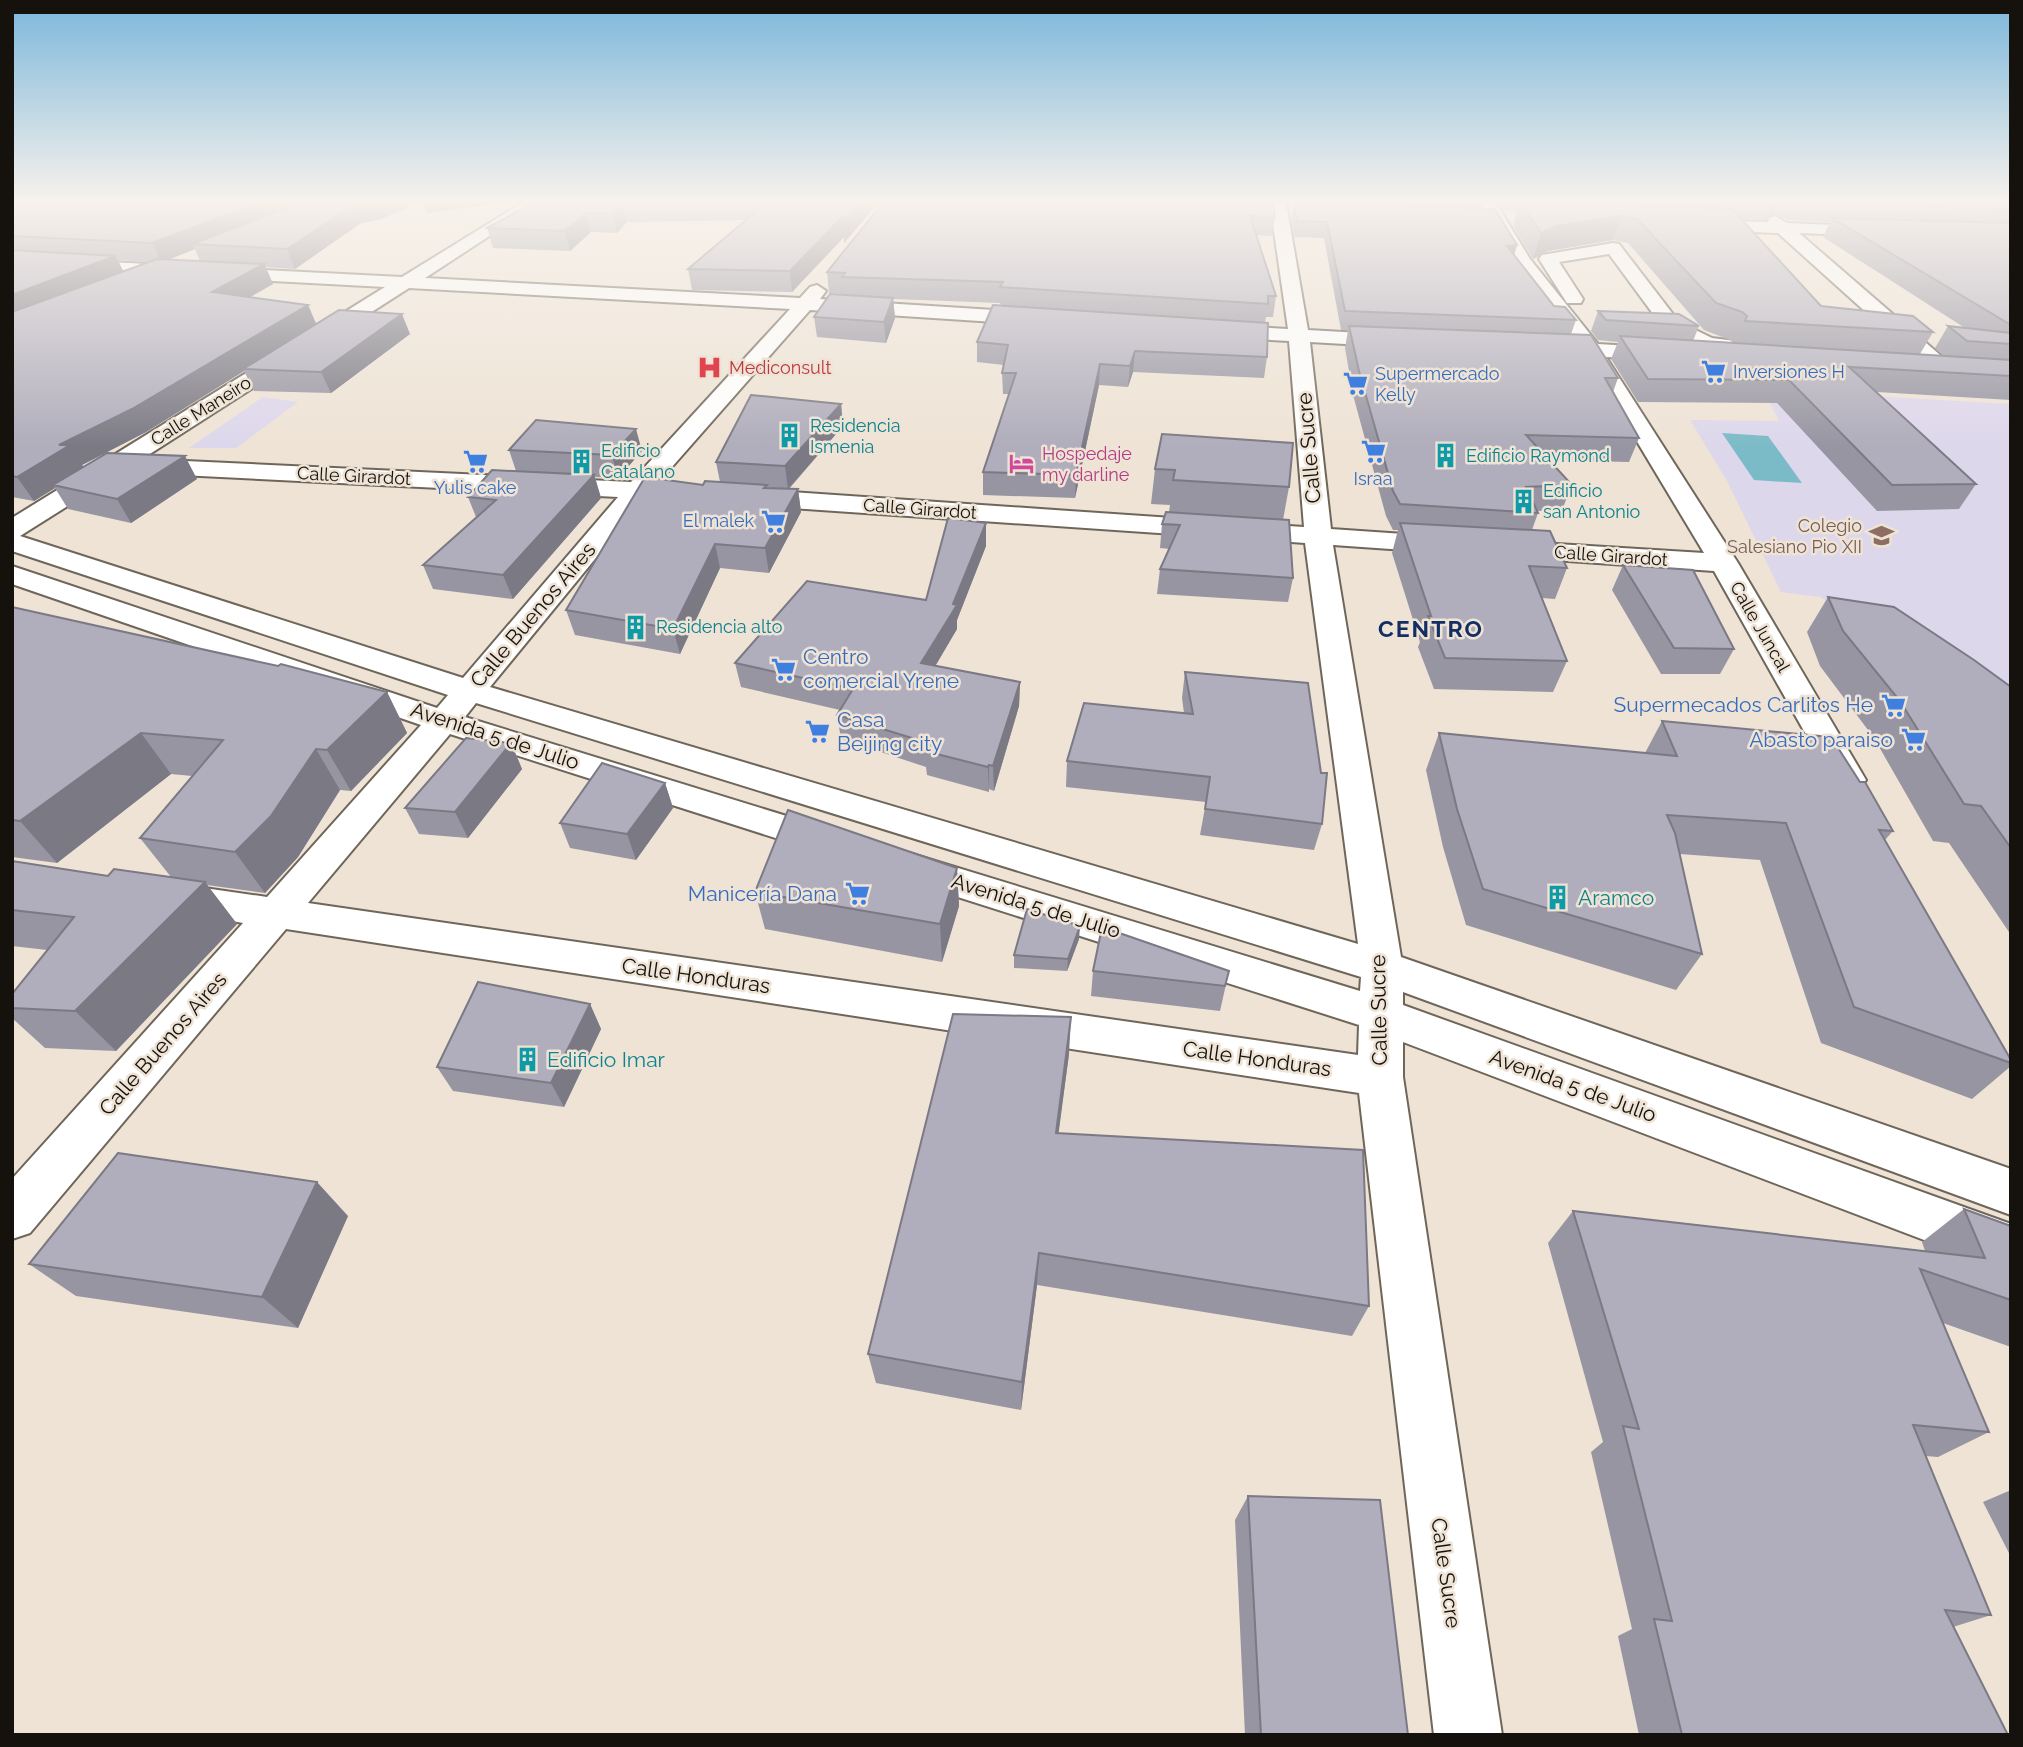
<svg xmlns="http://www.w3.org/2000/svg" width="2023" height="1747" font-family="Raleway,sans-serif">
	<rect width="100%" height="100%" fill="#eee3d5"/>
	<path fill="#ddd7ec" d="M1763 390 2011 404V722L1910 653 1820 597 1781 592 1727 481 1690 420 1779 421Z
		M263 397 298 402 236 448H189Z"/>
	<path fill="#7bbbc7" d="M1722 433 1768 436 1802 483 1754 480Z"/>
	<g fill="none" stroke-linecap="round" stroke-linejoin="round">
		<defs>
			<path id="minor" d="M522 203H540L425 278 800 298 810 287 817 285 826 291 820 299 1041 313 1051 319 1041 325 810 310 657 484 699 488 703 493 699 498 690 501 645 498 490 687 1358 944 1305 543 747 505 738 502 734 497 738 492 747 489 1304 527 1289 341 1216 337 1209 335 1206 331 1209 327 1216 325 1288 329 1270 203H1286L1308 330 1397 335 1404 337 1407 341 1404 345 1397 347 1310 342 1331 529 1448 537 1458 539 1462 545 1458 551 1448 553 1333 545 1401 957 2011 1169V1215L1403 992V1005L2011 1224V1273L1403 1042V1077L1502 1735H1434L1359 1093 286 929 30 1233 12 1239V1179L243 923 156 907 150 897 156 887 170 883 267 897 421 725 12 584V566L437 708 448 695 12 551V518L385 287 12 267V257L402 277ZM409 288 790 309 631 482 142 459ZM128 468 139 473 618 497 463 678 20 536ZM476 703 1361 977 1360 991 909 853 895 857 890 867 895 877 1359 1025 1358 1055 308 903 450 734 832 856 845 852 851 843 845 834 465 717Z
				M1480 203H1496L1530 259 1598 344 1666 348 1673 350 1676 354 1673 358 1666 360 1606 357 1738 563 1866 780 1860 788 1848 792 1836 788 1714 571 1508 557 1498 555 1494 549 1498 543 1508 541 1704 553 1585 355 1541 351 1538 347 1541 343 1575 342 1514 261Z
				M1775 216 1787 223 1885 227 1887 231 1885 235 1879 236 1799 233 1954 367 1957 372 1954 377H1938L1778 233 1698 230 1690 225 1698 220 1768 222 1769 218Z
				M1613 243 1619 244 1679 322 1712 338 1760 344 1763 348 1760 352 1753 354 1701 348 1665 330 1609 254 1559 262 1583 299 1581 303H1567L1539 259 1542 255Z"/>
		</defs>
		<use href="#minor" stroke="#6f665a" stroke-width="4"/>
		<use href="#minor" fill="#fff" fill-rule="evenodd"/>
	</g>
	<path fill="#9795a2" fill-rule="evenodd" d="M12 203 382 219 361 223 295 269 266 267 273 284 250 297 308 305 316 324 410 334 331 393 254 391 244 371 146 432 82 465 84 467 197 479 131 523 68 509 55 488 34 501 12 497ZM195 249 200 261 170 259ZM118 260 149 262 123 271Z
		M533 203H878L844 243V237L792 292 692 290 688 269 746 220 627 222 617 233 591 232 570 251 493 248 487 228Z
		M883 203 1275 217 1272 236 1256 235 1276 296 1273 317H1266L1265 322 1267 357 1264 378 1133 372 1128 387 1099 385 1075 498 983 495V472L1009 394H1003L1002 373 1004 365 977 362V342L1001 305 1000 303 893 299 895 318 886 343 817 337 814 317 844 295 843 294 829 293 827 272Z
		M1288 203H1483L1482 209 1517 245 1514 255 1554 306 1576 320 1571 334 1618 378 1613 392 1639 438 1629 462 1549 460 1572 485 1562 510 1537 511 1538 513 1532 530 1567 568 1555 599 1542 598 1567 661 1553 692 1434 689 1418 647 1420 642 1392 553 1398 530H1393L1386 516 1353 395 1345 348 1348 330H1341L1324 238 1294 237 1291 219 1294 204Z
		M1498 203H2011V400L1877 392 1976 484 1959 509 1877 511 1777 403 1638 402 1611 359 1618 342 1598 340 1591 331 1598 311 1699 326 1693 341 1733 343 1730 340 1704 330 1628 243 1613 240 1548 251 1533 259 1513 226 1517 211 1504 210ZM1774 214 1788 220 1830 222 1823 237 1965 328 1948 326 1935 348 1944 356 1920 354 1933 332 1821 306 1741 219 1766 220 1768 216Z
		M841 404 843 426 789 489H798L801 512 769 573 720 568 680 654 575 635 566 610 703 485 720 482 716 462Z
		M1162 434 1289 487 1283 520 1293 578 1288 602 1157 594 1160 569 1170 549 1160 548 1162 524 1169 512 1170 505 1151 504 1155 469Z
		M509 450 642 451 618 478 595 477 601 498 513 599 433 589 423 565 476 517 468 497 516 471Z
		M986 523V546L957 620V629L935 666 1020 682 1019 706 994 791 989 789V792L927 775 926 767 841 739 837 715 840 710 741 687 735 663 926 600Z
		M1623 565 1734 649 1720 674H1661L1612 590Z
		M1828 597 2011 687V935L1949 843 1933 841 1874 738 1820 666 1807 632Z
		M12 607 387 692 407 733 351 791 340 790 298 857 265 893 207 885 237 924 116 1051 45 1048 12 1018V994L47 950 12 946V861L108 876 171 877 140 838 192 776 171 774 57 863 12 857Z
		M1185 672 1322 824 1314 850 1200 835 1206 802 1066 787 1067 761 1184 713 1182 698Z
		M1662 721 1893 831 1885 840 2011 1060V1066L1972 1099 1821 1043 1760 860 1680 854 1702 954 1676 990 1466 925 1443 847 1426 770 1439 733 1645 753Z
		M511 743 522 769 468 838 419 834 405 808Z
		M665 783 673 808 636 860 570 848 560 823Z
		M957 868 959 906 942 962 765 929 755 892Z
		M1079 939 1067 971 1014 968V955Z
		M1093 971H1229L1220 1011 1091 996Z
		M590 1004 601 1029 564 1107 453 1091 437 1067Z
		M1069 1054 1058 1134 1369 1306 1352 1336 1037 1285 1021 1410 876 1383 868 1354Z
		M1964 1209 2011 1226V1347L1943 1323 1989 1432 1938 1457 1926 1456 1991 1615 1953 1627 2008 1735H1639L1618 1636 1632 1629 1591 1452 1603 1442 1548 1243 1573 1211 1925 1251 1922 1242Z
		M348 1216 298 1328 76 1296 29 1264Z
		M2011 1490V1557L1983 1502Z
		M1248 1496 1408 1735H1245L1235 1520Z"/>
	<path fill="#7b7984" d="M258 203H313L192 244 195 249 162 262 152 243Z
		M364 203H417L382 219 361 223 295 269 287 249 354 205Z
		M423 203H502L427 213Z
		M623 203 627 222 617 233 613 213Z
		M860 203H878L844 243V237L792 292 790 271 842 217 843 222Z
		M1774 203H1779L1774 214 1768 216 1766 220Z
		M586 213 591 232 570 251 565 231Z
		M1621 216 1613 240 1548 251 1533 259 1541 233 1556 226Z
		M1517 245 1512 262 1507 246Z
		M115 256 126 276 12 321V295Z
		M264 264 273 284 222 313 212 292Z
		M893 298 895 318 886 343 884 322Z
		M308 305 317 326 243 369 244 371 146 432 82 465 85 469 53 485 55 488 34 501 17 477 59 445Z
		M402 314 410 334 331 393 321 372Z
		M1135 351 1133 372 1128 387 1130 366Z
		M1100 364 1099 385 1075 498 1076 475Z
		M841 404 843 426 788 489 785 466Z
		M636 429 642 451 618 478 612 455Z
		M185 456 197 479 131 523 117 499Z
		M594 475 601 498 513 599 503 575Z
		M798 489 801 512 769 573 765 548Z
		M986 523V546L957 620V629L923 687 921 663 953 604Z
		M715 544 720 568 680 654 673 629Z
		M1020 682 1019 706 994 791 993 766Z
		M387 692 407 733 351 791 327 750Z
		M141 733 171 774 57 863 20 821Z
		M511 743 522 769 468 838 455 812Z
		M316 749 340 790 298 857 265 893 235 852Z
		M989 765V792L988 767Z
		M665 783 673 808 636 860 627 834Z
		M957 868 959 906 942 962 940 924Z
		M205 882 237 924 116 1051 75 1011Z
		M1080 926 1079 939 1067 971 1068 959Z
		M590 1004 601 1029 564 1107 551 1083Z
		M1071 1017 1069 1054 1054 1168 1056 1133Z
		M317 1182 348 1216 298 1328 262 1297Z
		M1039 1253 1037 1285 1021 1410 1022 1382Z"/>
	<path fill="#b0adbc" stroke="#7b7984" stroke-width="2" d="M12 203H258L152 243 12 236Z
		M300 203H364L354 205 287 249 192 244Z
		M533 203H659H623L613 213H586L565 231 487 228Z
		M766 203H860L842 223 845 219 842 217 790 271 688 269Z
		M883 203H1273L1275 217 1250 216 1276 296H1268V304L1000 287 1003 282 842 277 845 273 827 272Z
		M1294 203 1495 209 1517 245 1507 246 1554 306 1565 307 1576 320 1345 311 1327 222 1297 221Z
		M1521 203 1732 209 1821 306 1913 316 1933 332 1745 321 1747 316 1742 312 1716 303 1637 219 1621 216 1556 226 1541 233Z
		M1831 203H2011V209Z
		M1832 218 2011 223V325Z
		M12 250 115 256 12 295Z
		M157 259 264 264 212 292 308 305 132 409 59 445H70L17 477 12 476V312Z
		M830 294 893 298 884 322 814 317Z
		M993 305 1268 323 1267 357 1135 351 1130 366 1100 364 1076 475 983 472 1016 373H1002L1008 345 977 342Z
		M339 310 402 314 321 372 243 369Z
		M1598 311 1679 314 1699 326 1606 320Z
		M1349 326 1591 335 1618 378H1605L1639 438 1526 435 1572 485 1526 487 1538 513 1400 504 1393 491 1359 371Z
		M1948 326 2011 333V344L1967 341Z
		M1620 336 2011 360V376L1849 367 1976 484 1892 485 1789 380 1648 379Z
		M751 395 841 404 785 466 716 462Z
		M536 420 636 429 612 455 509 450Z
		M1162 434 1293 443 1289 487 1173 480 1175 470 1155 469Z
		M107 453 185 456 117 499 53 485Z
		M492 470 594 475 503 575 423 565 496 500 468 497Z
		M645 477 703 485 705 481 767 485 764 488 798 489 765 548 715 544 673 629 566 610Z
		M1166 512 1289 520 1293 578 1160 569 1180 525 1162 524Z
		M948 518 986 523 953 604 957 605 921 663 1020 682 993 766 989 765 988 767 925 751 928 743 837 715 853 689 735 663 807 581 926 600Z
		M1400 523 1550 531 1567 568 1529 566 1567 661 1445 658 1428 616H1431Z
		M1623 565 1693 570 1734 649 1674 648Z
		M1828 597 1894 607 1974 660 2011 687V848L1981 806 1964 804 1900 701 1843 631Z
		M12 607 278 666 281 664 387 692 327 750 316 749 271 816 235 852 140 838 223 740 141 733 20 821 12 820Z
		M1185 672 1308 683 1321 773H1327L1322 824 1205 809 1210 777 1067 761 1084 703 1193 714Z
		M1662 721 1831 737 1860 782H1865L1893 831 1879 830 2011 1060V1063L1854 1007 1786 823 1667 815 1675 833 1702 954 1483 889 1457 809 1439 733 1677 756Z
		M466 738 511 743 455 812 405 808Z
		M602 763 665 783 627 834 560 823Z
		M788 810 957 868 940 924 755 892Z
		M12 861 108 876 114 869 205 882 75 1011 12 1008V994L74 917 12 910Z
		M1027 909 1080 926 1068 959 1014 955Z
		M1102 927 1229 971 1225 986 1093 971Z
		M478 982 590 1004 551 1083 437 1067Z
		M953 1014 1071 1017 1056 1133 1363 1150 1369 1306 1039 1253 1022 1382 868 1354Z
		M118 1153 317 1182 262 1297 29 1264Z
		M1964 1209 2011 1226V1300L1920 1269 1989 1432 1913 1425 1991 1615 1945 1610 2008 1735H1682L1654 1619 1672 1621 1623 1426 1639 1429 1573 1211 1985 1258Z
		M1248 1496 1380 1500 1408 1735H1261Z"/>
	<linearGradient id="sky" x2="0" y2="1"><stop stop-color="#7cb7db"/><stop offset="0.45" stop-color="#f7f2ec"/><stop offset="1" stop-color="#f7f2ec" stop-opacity="0"/></linearGradient>
	<rect width="2023" height="447" fill="url(#sky)"/>
	<defs>
		<symbol id="hospital-bare" viewBox="-9 -9 18 18"><path d="M-5-5h3v3.5h4V-5h3V5h-3V1.5h-4V5h-3Z" fill="#e0444e" stroke="#eee3d5" stroke-width="2.5" paint-order="stroke"/></symbol>
		<symbol id="supermarket-bare" viewBox="-9 -9 18 18"><path d="M-6-5.5h2.5l.6 2H6L4.5 2H-2.5L-4.4-4H-6ZM-1.5 3.2a1.3 1.3 0 1 0 .1 0ZM3 3.2a1.3 1.3 0 1 0 .1 0Z" fill="#3f7fe0" stroke="#eee3d5" stroke-width="2.5" paint-order="stroke"/></symbol>
		<symbol id="building-bare" viewBox="-9 -9 18 18"><path d="M-4-6H4V6H1V3H-1V6H-4ZM-2.5-4.3h1.7v1.8h-1.7ZM.8-4.3h1.7v1.8H.8ZM-2.5-1h1.7V.8h-1.7ZM.8-1h1.7V.8H.8Z" fill="#0f9aa8" stroke="#eee3d5" stroke-width="2.5" paint-order="stroke"/></symbol>
		<symbol id="hotel-bare" viewBox="-9 -9 18 18"><path d="M-6-4.5h1.5V1H6V5H4.5V3h-9V5H-6ZM-4 0a1.8 1.8 0 1 1 3.6 0ZM.5 0V-2.5h3Q6-2.5 6 0Z" fill="#d1479c" stroke="#eee3d5" stroke-width="2.5" paint-order="stroke"/></symbol>
		<symbol id="school-bare" viewBox="-9 -9 18 18"><path d="M0-5L7-2L0 1L-7-2ZM-4 1L0 2.5L4 1V4Q0 6-4 4Z" fill="#8d6e63" stroke="#eee3d5" stroke-width="2.5" paint-order="stroke"/></symbol>
	</defs>
	<g fill-rule="evenodd">
		<use href="#hospital-bare" x="692" y="350" width="35" height="35"/>
		<use href="#supermarket-bare" x="1696" y="354" width="35" height="35"/>
		<use href="#supermarket-bare" x="1338" y="366" width="35" height="35"/>
		<use href="#building-bare" x="772" y="418" width="35" height="35"/>
		<use href="#supermarket-bare" x="1356" y="434" width="35" height="35"/>
		<use href="#building-bare" x="1428" y="438" width="35" height="35"/>
		<use href="#supermarket-bare" x="458" y="444" width="35" height="35"/>
		<use href="#building-bare" x="564" y="444" width="35" height="35"/>
		<use href="#hotel-bare" x="1004" y="446" width="35" height="35"/>
		<use href="#building-bare" x="1506" y="484" width="35" height="35"/>
		<use href="#supermarket-bare" x="756" y="504" width="35" height="35"/>
		<use href="#school-bare" x="1864" y="518" width="35" height="35"/>
		<use href="#building-bare" x="618" y="610" width="35" height="35"/>
		<use href="#supermarket-bare" x="766" y="652" width="35" height="35"/>
		<use href="#supermarket-bare" x="1876" y="688" width="35" height="35"/>
		<use href="#supermarket-bare" x="800" y="714" width="35" height="35"/>
		<use href="#supermarket-bare" x="1896" y="722" width="35" height="35"/>
		<use href="#supermarket-bare" x="840" y="876" width="35" height="35"/>
		<use href="#building-bare" x="1540" y="880" width="35" height="35"/>
		<use href="#building-bare" x="510" y="1042" width="35" height="35"/>
	</g>
	<g text-anchor="middle" stroke-width="5" stroke-linejoin="round" paint-order="stroke">
		<g font-size="18" fill="#be3a42" stroke="#eee3d5" text-anchor="start">
			<text x="729" y="374">Mediconsult</text>
		</g>
		<g font-size="18" fill="#366cbe" stroke="#eee3d5" text-anchor="start">
			<text x="1733" y="378">Inversiones H</text>
			<text x="1375" y="380">Supermercado<tspan x="1375" dy="21">Kelly</tspan></text>
			<text x="1373" y="485" text-anchor="middle">Israa</text>
			<text x="475" y="494" text-anchor="middle">Yulis cake</text>
			<text x="754" y="527" text-anchor="end">El malek</text>
		</g>
		<g font-size="18" fill="#15120d" stroke="#eee3d5">
			<text transform="translate(201 411) rotate(-32)" y="6">Calle Maneiro</text>
			<text transform="translate(354 476) rotate(3)" y="6">Calle Girardot</text>
			<text transform="translate(920 509) rotate(4)" y="6">Calle Girardot</text>
			<text transform="translate(1611 556) rotate(4)" y="6">Calle Girardot</text>
			<text transform="translate(1760 627) rotate(60)" y="6">Calle Juncal</text>
		</g>
		<g font-size="18" fill="#0d838f" stroke="#eee3d5" text-anchor="start">
			<text x="810" y="432">Residencia<tspan x="810" dy="21">Ismenia</tspan></text>
			<text x="601" y="457">Edificio<tspan x="601" dy="21">Catalano</tspan></text>
			<text x="1466" y="462">Edificio Raymond</text>
			<text x="1543" y="497">Edificio<tspan x="1543" dy="21">san Antonio</tspan></text>
			<text x="656" y="633">Residencia alto</text>
		</g>
		<g font-size="18" fill="#b23c85" stroke="#eee3d5" text-anchor="start">
			<text x="1042" y="460">Hospedaje<tspan x="1042" dy="21">my darline</tspan></text>
		</g>
		<g font-size="18" fill="#785e54" stroke="#eee3d5" text-anchor="end">
			<text x="1862" y="532">Colegio<tspan x="1862" dy="21">Salesiano Pio XII</tspan></text>
		</g>
		<g font-size="21" fill="#15120d" stroke="#eee3d5">
			<text transform="translate(1309 448) rotate(-95)" y="7">Calle Sucre</text>
			<text transform="translate(533 615) rotate(-50)" y="7">Calle Buenos Aires</text>
			<text transform="translate(495 736) rotate(18)" y="7">Avenida 5 de Julio</text>
			<text transform="translate(1036 906) rotate(17)" y="7">Avenida 5 de Julio</text>
			<text transform="translate(696 976) rotate(8)" y="7">Calle Honduras</text>
			<text transform="translate(1379 1010) rotate(-91)" y="7">Calle Sucre</text>
			<text transform="translate(163 1044) rotate(-49)" y="7">Calle Buenos Aires</text>
			<text transform="translate(1257 1059) rotate(8)" y="7">Calle Honduras</text>
			<text transform="translate(1573 1086) rotate(20)" y="7">Avenida 5 de Julio</text>
			<text transform="translate(1446 1573) rotate(82)" y="7">Calle Sucre</text>
		</g>
		<g font-size="21" fill="#366cbe" stroke="#eee3d5" text-anchor="end">
			<text x="803" y="664" text-anchor="start">Centro<tspan x="803" dy="24">comercial Yrene</tspan></text>
			<text x="1873" y="712">Supermecados Carlitos He</text>
			<text x="837" y="727" text-anchor="start">Casa<tspan x="837" dy="24">Beijing city</tspan></text>
			<text x="1893" y="747">Abasto paraiso</text>
			<text x="837" y="901">Manicería Dana</text>
		</g>
		<g font-size="21" fill="#0d838f" stroke="#eee3d5" text-anchor="start">
			<text x="1578" y="905">Aramco</text>
			<text x="547" y="1067">Edificio Imar</text>
		</g>
		<g font-size="23" font-weight="bold" letter-spacing="2" fill="#132e64" stroke="#eee3d5">
			<text x="1431" y="637">CENTRO</text>
		</g>
	</g>
	<rect width="2023" height="1747" fill="none" stroke="#15120d" stroke-width="28"/>
</svg>
